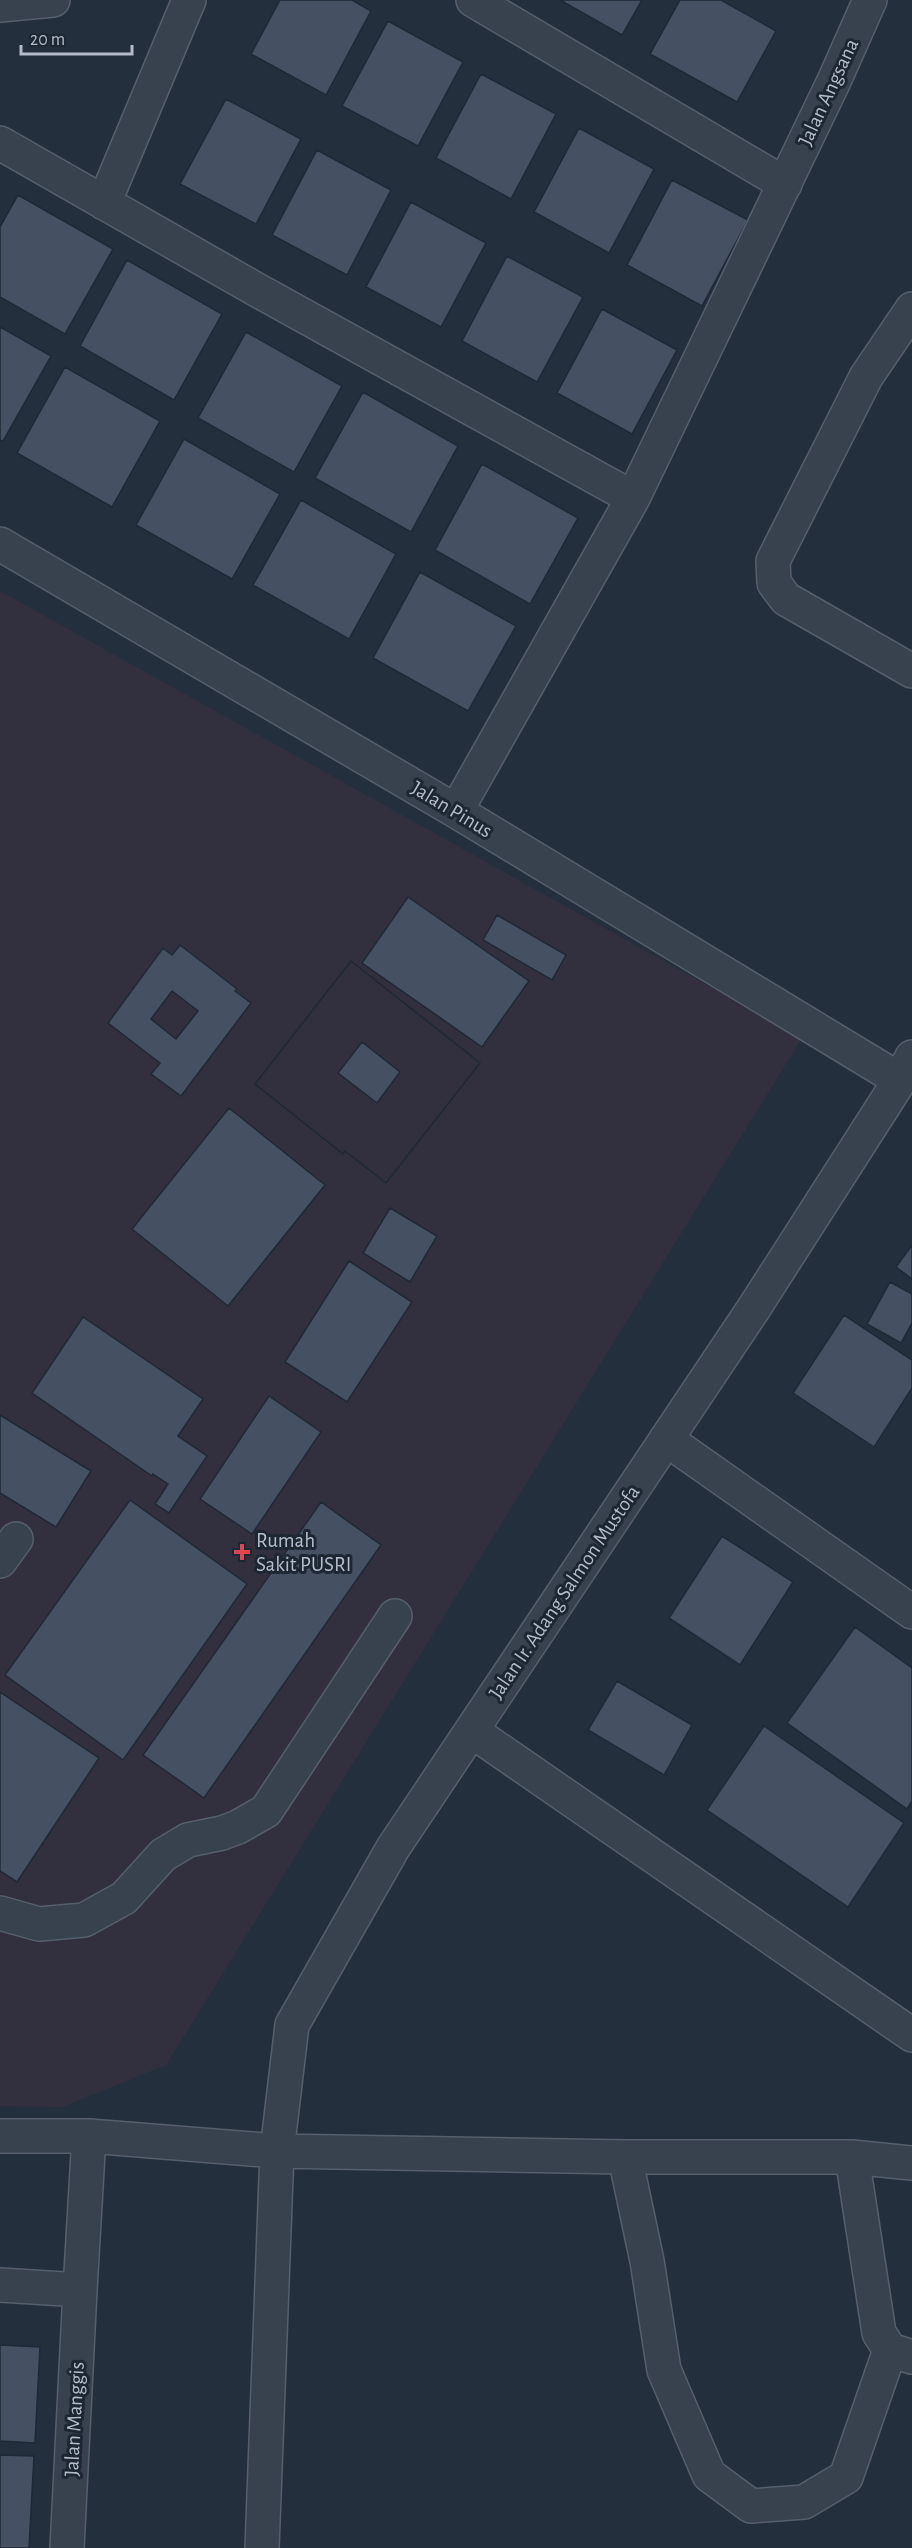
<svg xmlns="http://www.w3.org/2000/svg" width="912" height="2548" font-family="'Alegreya Sans',sans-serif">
	<rect width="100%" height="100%" fill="#242f3e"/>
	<path fill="#32303f" d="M0 591 802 1038 166 2065 62 2107 0 2106Z"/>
	<path fill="#455162" stroke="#1f2835" stroke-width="1.5" fill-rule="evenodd" d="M280 0H352L371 11 326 95 251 54Z
		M560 0H642L622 35Z
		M680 0H721L776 31 737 102 650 54Z
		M388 21 463 62 418 146 342 106Z
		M481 74 556 114 511 199 436 158Z
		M226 99 301 139 256 224 180 184Z
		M579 128 654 169 609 253 534 212Z
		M317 150 391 190 347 275 272 235Z
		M672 180 748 220 702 306 627 265Z
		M18 195 113 249 65 334 0 297V227Z
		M411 202 486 243 441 327 366 287Z
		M507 256 583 297 537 382 462 341Z
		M127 260 222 314 174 400 80 346Z
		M602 309 677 350 632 434 557 393Z
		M0 327 51 356 3 441 0 440Z
		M246 332 342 386 294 472 198 418Z
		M65 367 160 421 112 507 17 453Z
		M363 392 458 446 411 532 315 478Z
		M184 439 280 494 232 579 136 525Z
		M482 464 578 518 530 604 435 550Z
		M301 500 396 554 349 639 253 585Z
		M420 572 516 626 468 711 373 658Z
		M408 897 529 981 482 1047 362 963Z
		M497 915 566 955 552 980 483 940Z
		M180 945 237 989 235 991 251 1003 181 1096 151 1074 160 1063 108 1023 163 948 172 955ZM172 991 198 1011 176 1039 151 1019Z
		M351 961 480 1063 386 1183 345 1151 343 1154 255 1084ZM362 1042 400 1072 377 1103 338 1073Z
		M351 961 480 1063 386 1183 345 1151 343 1154 255 1084Z
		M229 1108 325 1185 228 1306 132 1229Z
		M390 1208 437 1236 410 1282 363 1253Z
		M912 1245V1279L896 1267Z
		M349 1261 412 1302 347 1402 285 1362Z
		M890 1282 912 1294V1323L901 1343 867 1324Z
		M844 1315 912 1360V1388L874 1447 793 1393Z
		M83 1317 203 1399 178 1436 207 1456 169 1513 155 1504 168 1484 153 1474 152 1476 32 1393Z
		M269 1396 321 1432 252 1534 200 1499Z
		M0 1415 91 1471 56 1527 0 1493Z
		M130 1500 247 1584 123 1760 5 1675Z
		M321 1502 381 1545 204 1798 143 1755Z
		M722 1536 793 1582 740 1665 669 1618Z
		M855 1627 912 1668V1801L907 1809 787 1723Z
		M617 1681 692 1725 664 1775 588 1730Z
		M0 1692 99 1758 17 1882 0 1871Z
		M764 1726 904 1823 848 1907 707 1810Z
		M0 2345 40 2347 35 2443 0 2441Z
		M0 2455 34 2456 29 2548H0Z"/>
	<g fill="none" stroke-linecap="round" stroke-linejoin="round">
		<defs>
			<path id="minor" d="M473 0 785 184
				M0 5 53 0
				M0 143 250 286 633 498 456 811
				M104 203 189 0
				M912 309 866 377 773 561 774 583 786 599 912 671
				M633 498 834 81 870 0
				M0 544 456 811 900 1080
				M912 1057 900 1080 754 1308 393 1848 292 2025 277 2151 625 2157H852L912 2163
				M666 1439 912 1612
				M0 1561 16 1539
				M472 1731 912 2035
				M0 1913 39 1924 84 1920 124 1898 163 1855 188 1840 222 1833 238 1827 266 1811 395 1616
				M0 2136H89L277 2151 262 2548
				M625 2157 647 2261 664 2370 709 2475 751 2506 804 2502 846 2477 890 2350
				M852 2157 879 2333 890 2350 912 2357
				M0 2285 80 2290 89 2136
				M67 2548 80 2290"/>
		</defs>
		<use href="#minor" stroke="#565f6c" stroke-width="36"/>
		<use href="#minor" stroke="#38414e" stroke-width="33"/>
	</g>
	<path fill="#e0444e" stroke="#1d2633" stroke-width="2" d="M239 1543h6v6h6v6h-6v6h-6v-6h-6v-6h6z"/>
	<g text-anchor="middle" stroke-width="6" stroke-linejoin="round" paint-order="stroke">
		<g font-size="21" fill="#b4bcc9" stroke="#1d2633">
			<text transform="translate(828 92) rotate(-65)" y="7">Jalan Angsana</text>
			<text transform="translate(452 809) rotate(31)" y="7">Jalan Pinus</text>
			<text transform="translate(564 1592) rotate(-56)" y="7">Jalan Ir. Adang Salmon Mustofa</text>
			<text transform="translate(74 2419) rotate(-87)" y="7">Jalan Manggis</text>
		</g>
		<g font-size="21" fill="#b4bcc9" stroke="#1d2633" text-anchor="start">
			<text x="256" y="1547">Rumah<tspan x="256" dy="24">Sakit PUSRI</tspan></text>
		</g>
	</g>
	<path d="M21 45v9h111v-9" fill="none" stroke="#b4bcc9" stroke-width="3"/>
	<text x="30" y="45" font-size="18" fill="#b4bcc9" stroke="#1d2633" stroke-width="4.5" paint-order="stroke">20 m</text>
</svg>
